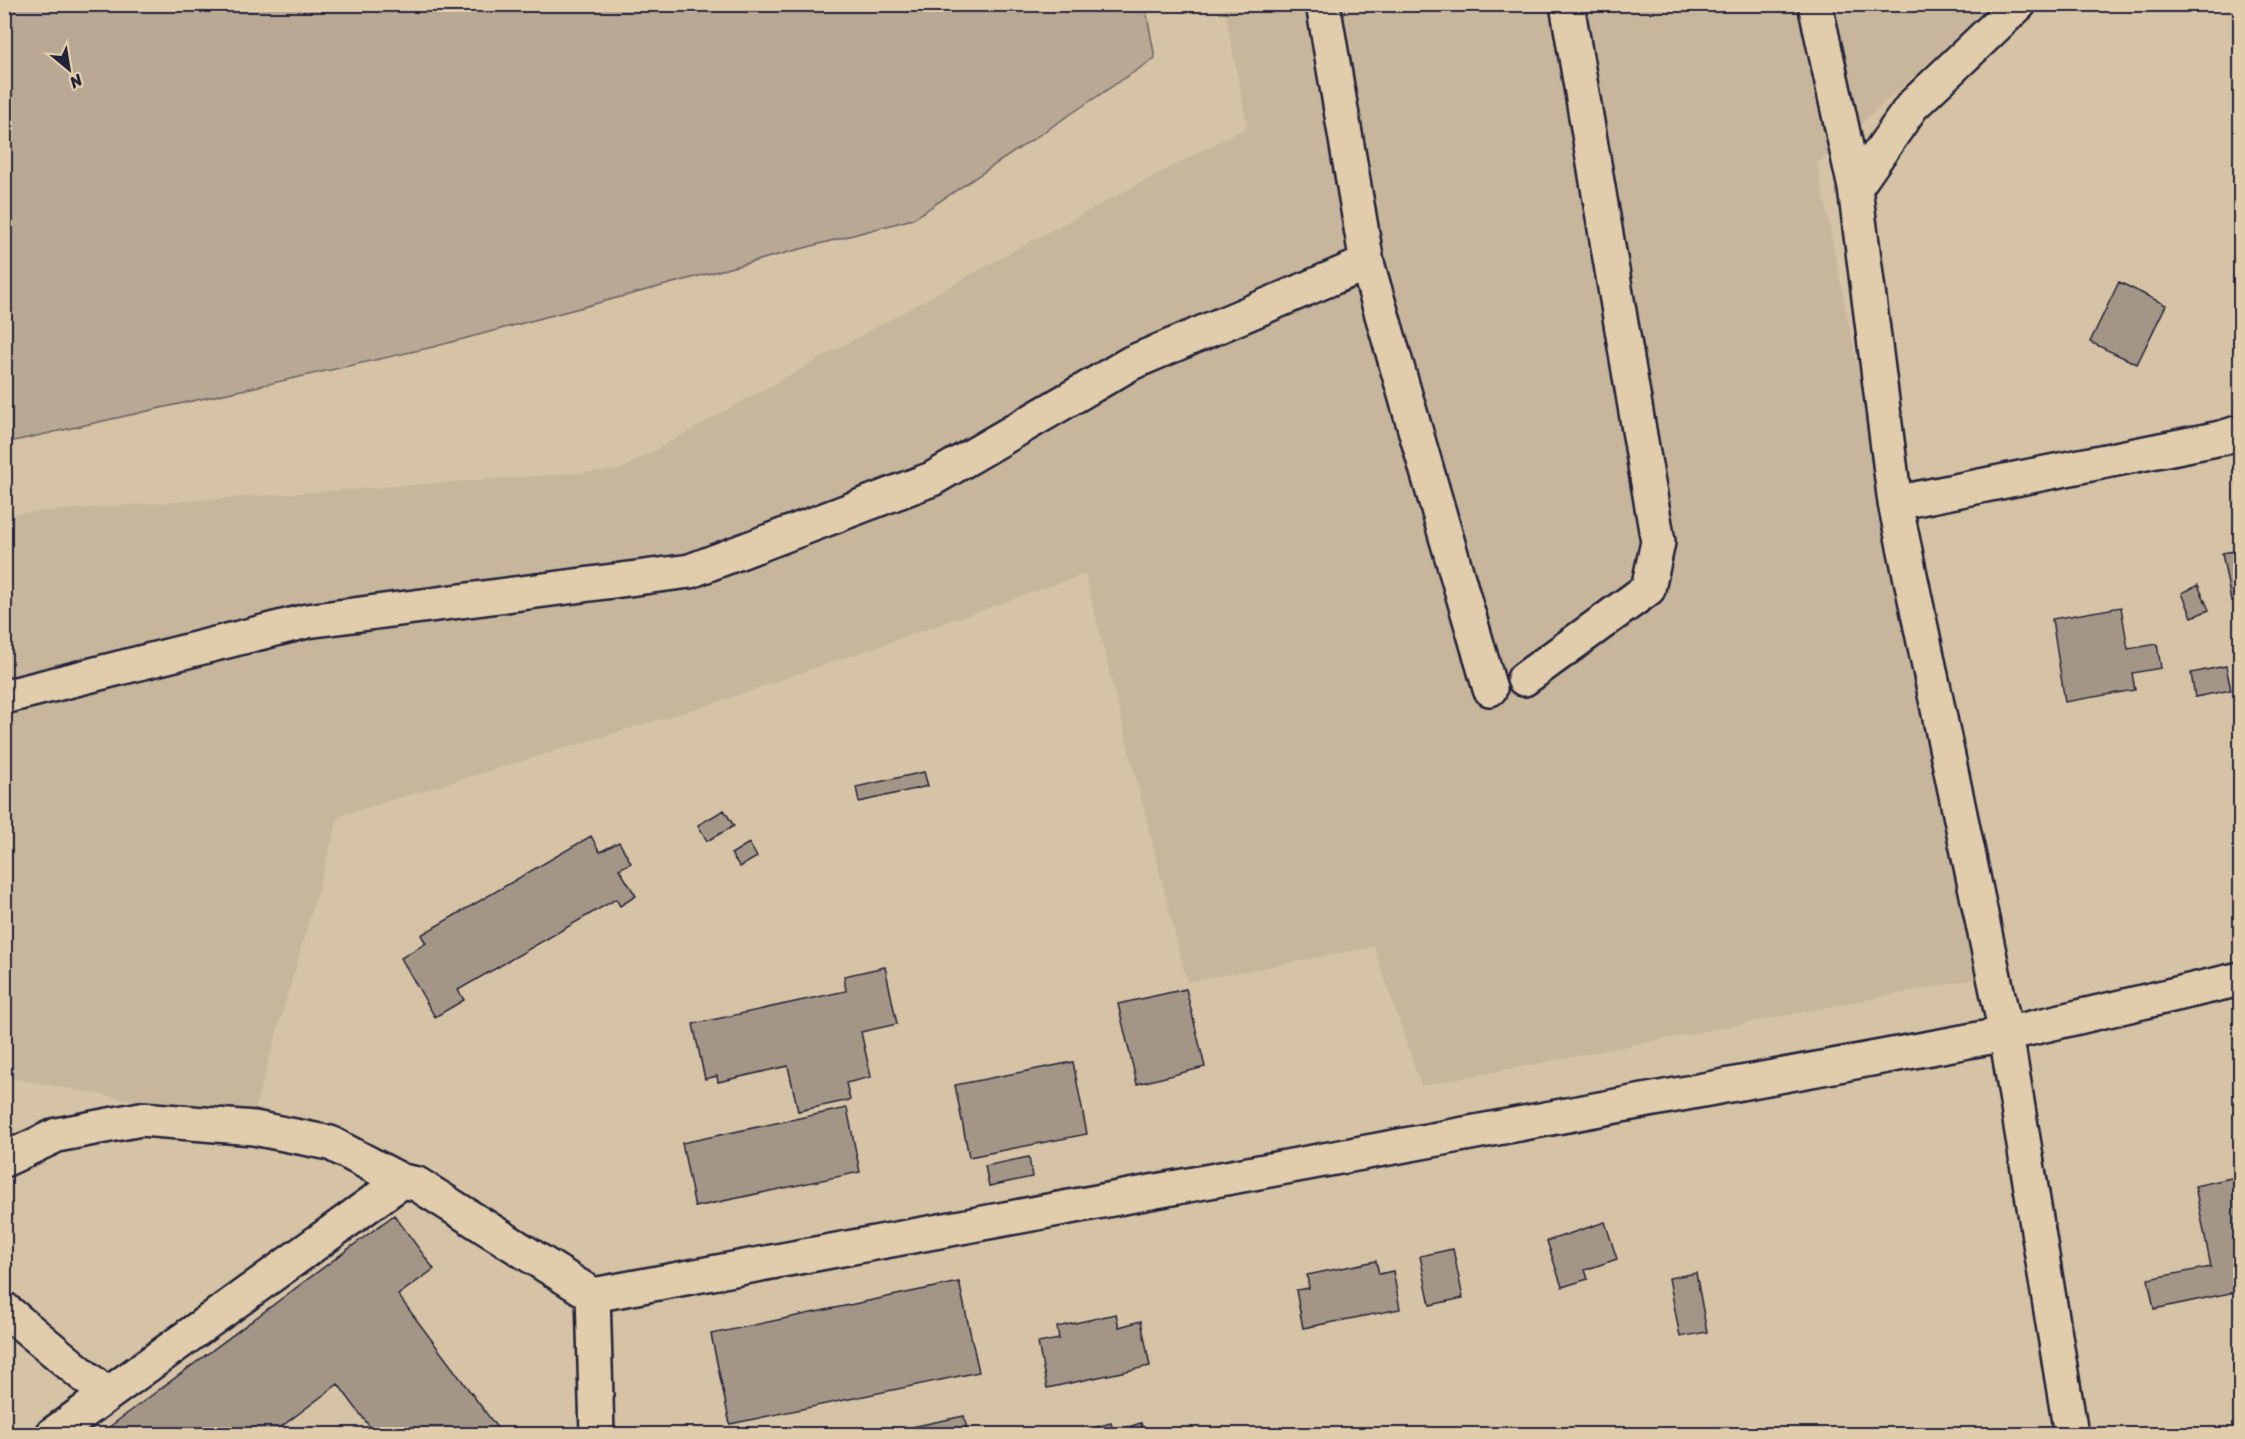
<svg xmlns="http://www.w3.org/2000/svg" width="2245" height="1439" font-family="Sriracha,sans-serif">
	<rect width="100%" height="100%" fill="#d6c3a5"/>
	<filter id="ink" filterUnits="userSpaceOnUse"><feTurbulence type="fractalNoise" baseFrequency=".0167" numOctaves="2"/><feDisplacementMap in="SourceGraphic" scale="12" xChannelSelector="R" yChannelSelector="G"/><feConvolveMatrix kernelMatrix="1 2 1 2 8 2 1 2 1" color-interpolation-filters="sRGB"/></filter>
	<g filter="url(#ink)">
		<path fill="#c7b69c" d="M1224 5H1992L1817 164 1979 978 1421 1086 1374 947 1187 982 1085 574 718 702 339 816 251 1122 5 1077V514L619 470 1044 234 1247 127Z"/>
		<path fill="#b8a894" stroke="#6d6568" stroke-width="1.5" d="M1145 5 1155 58 913 219 433 347 5 443V5Z"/>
		<path fill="#a49687" stroke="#22223b" stroke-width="1.5" d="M2119 282 2166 305 2137 364 2090 342Z
			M2240 550V599L2231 601 2222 553Z
			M2198 585 2209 610 2192 617 2182 593Z
			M2121 607 2128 649 2157 644 2161 668 2132 673 2135 690 2065 702 2052 619Z
			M2226 666 2231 690 2195 697 2191 673Z
			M924 772 928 786 859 802 856 787Z
			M724 810 734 826 707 841 698 825Z
			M591 836 600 852 619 842 631 863 619 869 636 896 620 906 616 899 458 990 464 1000 435 1017 401 958 426 943 421 935Z
			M749 843 757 857 740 867 731 854Z
			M885 967 897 1024 861 1032 871 1077 846 1083 850 1100 798 1111 788 1066 718 1082 717 1076 705 1079 693 1024 846 991 844 976Z
			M1186 989 1205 1067 1137 1084 1118 1004Z
			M1073 1062 1087 1134 969 1157 955 1085Z
			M847 1108 860 1172 695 1207 682 1143Z
			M1029 1157 1032 1177 989 1186 985 1166Z
			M2240 1176V1236L2235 1237 2240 1264V1291L2154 1309 2148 1279 2211 1267 2195 1186Z
			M394 1215 434 1269 398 1295 501 1433 375 1434 338 1384 281 1427 286 1434H103L101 1433Z
			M1605 1222 1617 1259 1585 1270 1588 1279 1562 1287 1547 1241Z
			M1453 1249 1463 1298 1430 1305 1420 1256Z
			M1376 1261 1379 1274 1393 1271 1400 1309 1303 1328 1296 1290 1309 1288 1307 1275Z
			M1696 1273 1707 1332 1680 1337 1669 1278Z
			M959 1282 979 1372 730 1424 711 1334Z
			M1116 1314 1119 1327 1141 1321 1150 1366 1047 1388 1038 1343 1059 1339 1057 1327Z
			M964 1416 968 1434H879Z
			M1111 1423 1114 1434H1071Z
			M1141 1423 1145 1434H1121L1119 1430Z"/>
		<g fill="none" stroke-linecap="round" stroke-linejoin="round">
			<defs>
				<path id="minor" d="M1323 4 1367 263 1490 689
					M1815 4 1855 188 1895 503 2006 1034 2240 979
					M1855 188 1912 106 2019 4
					M1895 503 2221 438 2240 432
					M1524 679 1648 589 1658 542 1567 4
					M4 697 307 621 690 571 932 479 1131 363 1367 263
					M4 1160 57 1135 141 1119 254 1128 330 1143 402 1181
					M4 1309 106 1394
					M53 1434 402 1181 417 1184 593 1295
					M597 1434 593 1295 2006 1034 2071 1434"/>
			</defs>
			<use href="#minor" stroke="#22223b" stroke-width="38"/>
			<use href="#minor" stroke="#e1cdac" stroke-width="33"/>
		</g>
	</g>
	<rect width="2245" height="1439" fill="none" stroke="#e1cdac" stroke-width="24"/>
	<rect x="12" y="12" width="2221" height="1415" fill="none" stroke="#22223b" stroke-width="2" filter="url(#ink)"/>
	<g transform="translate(69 69) rotate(150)" stroke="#e1cdac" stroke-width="4.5" paint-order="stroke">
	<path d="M0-4.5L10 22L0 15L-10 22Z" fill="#22223b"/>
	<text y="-9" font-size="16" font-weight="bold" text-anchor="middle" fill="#22223b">N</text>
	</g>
</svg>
